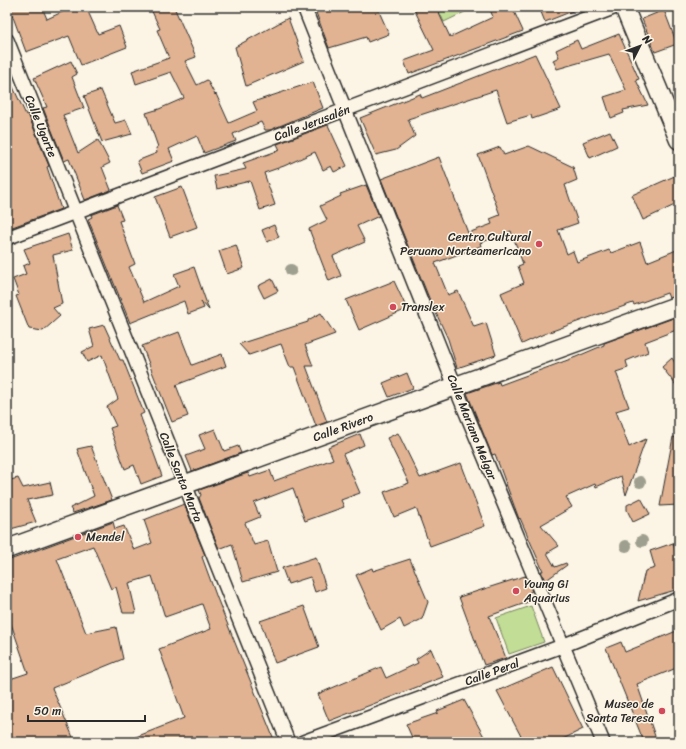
<svg xmlns="http://www.w3.org/2000/svg" width="686" height="749" font-family="Sriracha,sans-serif">
	<rect width="100%" height="100%" fill="#fcf5e5"/>
	<filter id="ink" filterUnits="userSpaceOnUse"><feTurbulence type="fractalNoise" baseFrequency=".025" numOctaves="2"/><feDisplacementMap in="SourceGraphic" scale="8" xChannelSelector="R" yChannelSelector="G"/><feConvolveMatrix kernelMatrix="1 2 1 2 8 2 1 2 1" color-interpolation-filters="sRGB"/></filter>
	<g filter="url(#ink)">
		<path fill="#c2dd95" stroke="#768460" d="M437 7H475L444 22Z
			M531 606 544 642 509 654 496 618Z"/>
		<path fill="#e1b392" stroke="#2b2b2b" d="M20 7H42L47 19 73 7H86L98 34 119 26 127 47 81 65 69 36 26 52 10 9Z
			M150 7H174L196 57 185 61 197 85 207 80 215 95 216 94 229 123 257 111 253 102 313 82 323 108 270 130H265L261 122 233 134 236 141 204 153 197 136 169 149 174 161 142 173 137 161 157 153 156 148 158 147 146 113 159 109 184 98 171 72 136 84 132 71 169 58 157 30 160 29Z
			M314 7H377L389 34 368 42 366 37 329 48Z
			M413 7H436L450 37 493 17 489 7H512L523 31 409 74 404 61 434 50Z
			M539 7H579L580 8 545 22Z
			M664 10 677 44 655 52 642 19Z
			M288 18 304 61 246 86 235 47Z
			M619 34 639 79 636 80 648 105 623 110 624 113 611 118 604 97 626 90 609 54 557 69 553 60 559 57 556 50 577 40 581 49Z
			M535 54 561 109 532 119 531 115 507 122 496 90 408 119 415 136 396 150 376 155 360 118 420 94 422 98Z
			M71 61 77 74 72 77 84 108 63 115 78 153 98 140 110 163 102 167 111 190 85 200 69 159 64 161 43 108 47 107 34 78Z
			M7 74 26 115 28 114 49 166 47 167 61 209 7 229Z
			M101 90 115 123 126 120 132 134 102 142 84 96Z
			M328 125 347 166 334 172 331 166 323 170 315 152 284 166 264 173 275 205 260 210 250 181 217 189 214 176 246 169 243 163 280 150 277 144Z
			M610 131 617 146 590 158 583 142Z
			M529 146 573 167 577 180 565 185 578 223 558 230 567 254 573 251 577 262 609 250 611 253 640 242 647 262 679 249V295L669 298 667 293 634 305 633 303 602 314V313L544 334 522 344 501 293 524 283 518 266 523 264 511 231 480 243 481 246 435 263 448 295 458 291 474 327 486 323 496 355 457 368 448 339 429 298 381 179 439 157 468 233 492 224 490 219 500 215 478 155 500 147 504 155Z
			M679 174V203L643 220 632 195Z
			M366 185 379 216 357 226 365 242 333 256 341 276 329 281 309 229 327 220 320 206 341 196 340 194Z
			M182 187 197 227 170 237 155 197Z
			M117 205 123 220 119 221 135 264 129 267 144 302 179 286 174 274 194 267 209 310 201 301 204 308 188 314 184 301 130 323 88 219 92 217 91 215Z
			M274 225 279 237 267 242 262 230Z
			M68 234 73 250 53 255 62 304 53 308 60 316 43 331 29 329 16 296 19 295 13 279 26 274 23 266 30 263 24 249Z
			M236 245 244 268 227 274 219 251Z
			M272 279 278 291 264 298 258 286Z
			M394 281 407 309 359 330 346 300Z
			M321 313 335 334 305 345 313 366H306L327 422 316 426 294 367H290L281 344 249 355 239 344 308 322V320Z
			M679 316V329L645 342 648 352 626 361 628 368 616 372 629 407 616 411 629 447 646 439 626 495 621 476 596 487 595 484 566 497 572 507 541 525 559 546 547 553 555 567 566 563 567 565 545 581 541 571H543L520 518 519 519 495 454 492 455 467 393 499 382 500 385 576 357 604 345V343Z
			M104 325 120 360H123L144 413 140 415 162 476 141 484 134 465 125 469 110 428 116 426 107 407 118 399 102 355 87 362 82 352 94 346 89 329Z
			M179 332 192 365 222 354 226 366 176 385 188 416 172 422 142 346Z
			M672 358 679 369V389L662 367Z
			M407 373 413 388 389 397 383 383Z
			M215 429 224 451 238 446 241 453 192 471 186 456 205 449 199 435Z
			M398 433 420 478 461 463 485 526 430 546 416 508 394 517 384 492 409 483 387 438Z
			M360 434 364 445 343 454 360 493 341 500 344 507 305 521 293 488 254 503 260 517 245 523 254 545 268 541 277 572 243 582 232 544 219 549 199 498 201 495 199 490 248 473 250 477 270 470 274 481 333 459 328 447Z
			M673 437 679 438V505L660 506Z
			M91 446 112 500 73 513 70 508 94 496 77 449Z
			M18 478 23 488 50 482 53 495 27 500 36 522 7 530V481Z
			M641 498 650 514 633 522 627 510V505Z
			M184 504 205 555 202 557 217 598 275 742H123L184 718 159 649 211 629 202 604 165 617 152 576 129 583 136 613H123L116 587 111 589 93 546 57 559 86 633 116 627 123 659 52 688 75 742H7V680L28 673 7 612V561L113 522 115 529 124 526 134 550 152 543 144 520Z
			M673 543 679 563V589L638 601 645 571 655 568 650 551Z
			M316 557 326 588 315 592 310 577 288 584 282 568Z
			M410 559 428 602 422 619 404 628 400 619 381 630 356 575 372 568 373 571Z
			M525 576 532 591 528 593 531 601 489 616 506 658 484 665 459 597Z
			M304 606 319 647 275 663 260 621Z
			M679 630V667L637 684 657 742H644L606 648 621 642 625 652Z
			M431 649 443 677 329 721 318 694 381 667 386 678 418 663 416 659Z
			M553 667 583 729 557 742H524L497 691Z
			M464 700 487 742H414L406 724 438 713 437 711Z"/>
		<g fill="none" stroke-linecap="round" stroke-linejoin="round">
			<defs>
				<path id="street" d="M304 7 455 386 603 742
					M7 40 288 742
					M7 238 616 7
					M303 742 562 646 679 599"/>
				<path id="secondary" d="M624 7 679 140
					M7 549 679 305"/>
			</defs>
			<use href="#street" stroke="#2b2b2b" stroke-width="16"/>
			<use href="#secondary" stroke="#2b2b2b" stroke-width="21"/>
			<use href="#street" stroke="#fcf5e5" stroke-width="13"/>
			<use href="#secondary" stroke="#fcf5e5" stroke-width="18"/>
		</g>
		<g fill="#9e9f8e">
			<circle cx="291" cy="270" r="6"/>
			<circle cx="640" cy="482" r="6"/>
			<circle cx="642" cy="541" r="6"/>
			<circle cx="626" cy="546" r="6"/>
		</g>
	</g>
	<g fill="#d1495b" stroke="#fcf5e5" stroke-width="1.5">
		<circle cx="539" cy="244" r="4"/>
		<circle cx="393" cy="307" r="4"/>
		<circle cx="78" cy="537" r="4"/>
		<circle cx="516" cy="591" r="4"/>
		<circle cx="662" cy="711" r="4"/>
	</g>
	<g text-anchor="middle" stroke-width="3" stroke-linejoin="round" paint-order="stroke">
		<g font-size="12" fill="#2b2b2b" stroke="#fcf5e5">
			<text transform="translate(312 123) rotate(-21)" y="4">Calle Jerusalén</text>
			<text transform="translate(41 126) rotate(68)" y="4">Calle Ugarte</text>
			<text transform="translate(343 427) rotate(-20)" y="4">Calle Rivero</text>
			<text transform="translate(472 427) rotate(68)" y="4">Calle Mariano Melgar</text>
			<text transform="translate(181 477) rotate(68)" y="4">Calle Santa Marta</text>
			<text transform="translate(492 672) rotate(-20)" y="4">Calle Peral</text>
		</g>
		<g font-size="12" fill="#2b2b2b" stroke="#fcf5e5" text-anchor="start">
			<text x="531" y="241" text-anchor="end">Centro Cultural<tspan x="531" dy="14">Peruano Norteamericano</tspan></text>
			<text x="401" y="311">Translex</text>
			<text x="86" y="541">Mendel</text>
			<text x="524" y="588">Young Gi<tspan x="524" dy="14">Aquarius</tspan></text>
			<text x="654" y="708" text-anchor="end">Museo de<tspan x="654" dy="14">Santa Teresa</tspan></text>
		</g>
	</g>
	<rect width="686" height="749" fill="none" stroke="#fcf5e5" stroke-width="24"/>
	<rect x="12" y="12" width="662" height="725" fill="none" stroke="#2b2b2b" stroke-width="1.5" filter="url(#ink)"/>
	<g transform="translate(640 46) rotate(48)" stroke="#fcf5e5" stroke-width="3" paint-order="stroke">
	<path d="M0-3L7 15L0 10L-7 15Z" fill="#2b2b2b"/>
	<text y="-6" font-size="11" font-weight="bold" text-anchor="middle" fill="#2b2b2b">N</text>
	</g>
	<path d="M28 715v6h117v-6" fill="none" stroke="#2b2b2b" stroke-width="2"/>
	<text x="34" y="715" font-size="12" fill="#2b2b2b" stroke="#fcf5e5" stroke-width="3" paint-order="stroke">50 m</text>
</svg>
